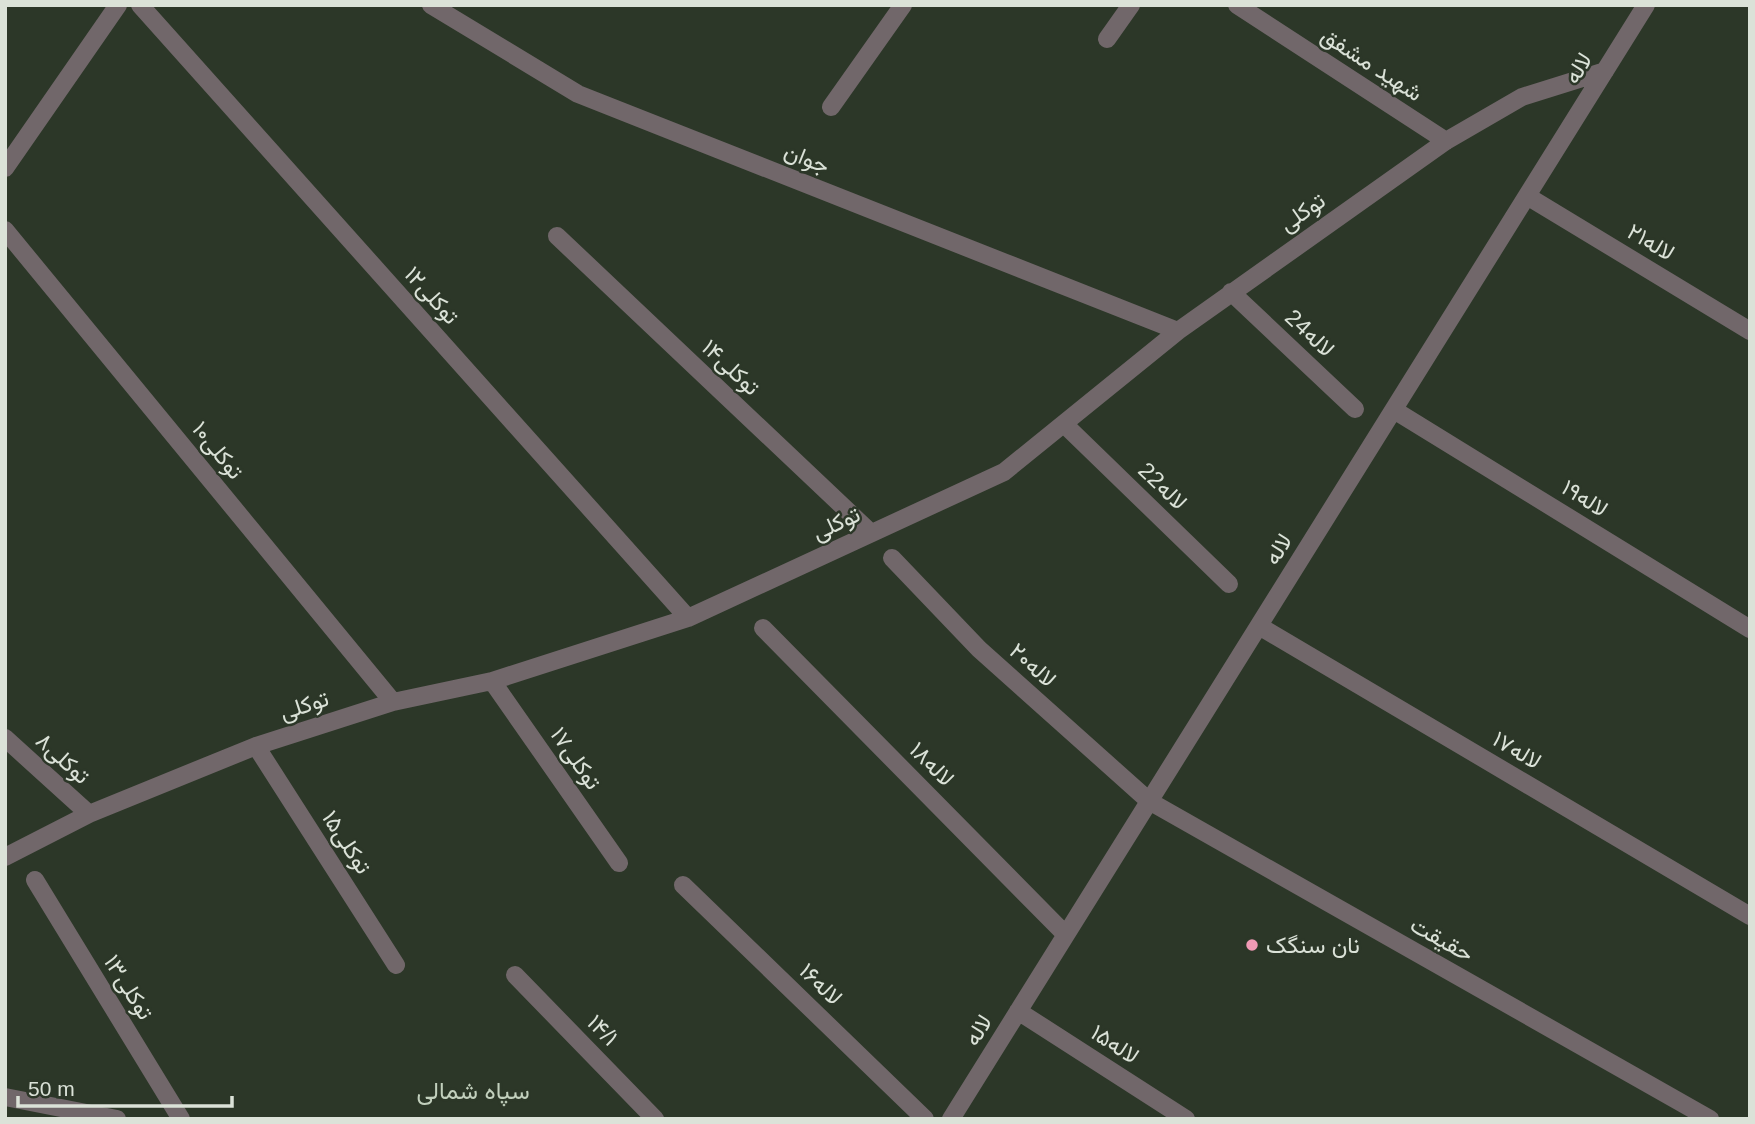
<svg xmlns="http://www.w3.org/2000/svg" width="1755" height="1124" font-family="Arial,Vazirmatn,sans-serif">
	<rect width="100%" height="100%" fill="#2c3728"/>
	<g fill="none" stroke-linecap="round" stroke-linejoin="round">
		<path stroke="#71676a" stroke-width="18" d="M140 5 688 618
			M431 5 578 94 1178 331
			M1237 5 1446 141
			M1107 39 1131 5
			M831 107 903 5
			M5 168 118 5
			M1527 196 1750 331
			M5 230 393 702
			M557 236 871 533
			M1231 292 1355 409
			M1394 410 1750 629
			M1064 424 1229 584
			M892 558 979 649 1149 801 1710 1119
			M1259 626 1750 916
			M763 628 1066 935
			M492 681 619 863
			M5 738 89 814
			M256 746 396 965
			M5 857 89 814 256 746 393 702 492 681 688 618 1004 472 1178 331 1446 141 1522 97 1605 71
			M35 880 181 1119
			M683 885 925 1119
			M515 975 655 1119
			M1018 1011 1186 1119
			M5 1097 117 1119
			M951 1119 1646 5"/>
	</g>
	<circle fill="#f09ab5" stroke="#2c3728" stroke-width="2.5" cx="1252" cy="945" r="7"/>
	<g text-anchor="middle" stroke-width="5" stroke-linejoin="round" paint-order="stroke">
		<g font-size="23" fill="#dbe2d8" stroke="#2c3728">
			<text transform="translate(1372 64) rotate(33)" y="8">شهید مشفق</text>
			<text transform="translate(1578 68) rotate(-58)" y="8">لاله</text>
			<text transform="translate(807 158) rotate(22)" y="8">جوان</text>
			<text transform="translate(1302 212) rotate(-35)" y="8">توکلی</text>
			<text transform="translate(1651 242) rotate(31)" y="8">لاله۲۱</text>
			<text transform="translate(432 295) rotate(48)" y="8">توکلی۱۲</text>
			<text transform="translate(1310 333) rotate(43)" y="8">24لاله</text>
			<text transform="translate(731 367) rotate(43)" y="8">توکلی۱۴</text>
			<text transform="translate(218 450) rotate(51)" y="8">۱۰توکلی</text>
			<text transform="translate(1163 486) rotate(44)" y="8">22لاله</text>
			<text transform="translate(1585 498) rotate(32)" y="8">لاله۱۹</text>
			<text transform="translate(836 523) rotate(-25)" y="8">توکلی</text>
			<text transform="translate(1278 549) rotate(-58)" y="8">لاله</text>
			<text transform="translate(1033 665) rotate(42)" y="8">لاله۲۰</text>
			<text transform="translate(304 705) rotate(-18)" y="8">توکلی</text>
			<text transform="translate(1517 750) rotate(31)" y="8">لاله۱۷</text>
			<text transform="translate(63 758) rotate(42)" y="8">توکلی۸</text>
			<text transform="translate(576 758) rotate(55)" y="8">توکلی۱۷</text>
			<text transform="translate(932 764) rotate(45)" y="8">لاله۱۸</text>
			<text transform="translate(347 842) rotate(57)" y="8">توکلی۱۵</text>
			<text transform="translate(1442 939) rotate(29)" y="8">حقیقت</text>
			<text transform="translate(821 984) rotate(44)" y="8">لاله۱۶</text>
			<text transform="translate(129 987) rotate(58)" y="8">توکلی۱۳</text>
			<text transform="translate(603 1030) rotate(46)" y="8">۱۴/۱</text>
			<text transform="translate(978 1030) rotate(-58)" y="8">لاله</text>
			<text transform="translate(1115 1044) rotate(33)" y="8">لاله۱۵</text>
		</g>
		<g font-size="23" fill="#dbe2d8" stroke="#2c3728" text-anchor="start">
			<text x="1266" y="953">نان سنگک</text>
		</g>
		<g font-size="24" fill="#c2d0bd" stroke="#2c3728">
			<text x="473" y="1099">سپاه شمالی</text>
		</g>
	</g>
	<rect width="1755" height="1124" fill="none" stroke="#dbe2d8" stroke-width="14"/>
	<path d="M18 1096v10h214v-10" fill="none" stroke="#dbe2d8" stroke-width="3.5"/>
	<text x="28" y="1096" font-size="21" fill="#dbe2d8" stroke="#2c3728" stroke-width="5" paint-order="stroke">50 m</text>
</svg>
